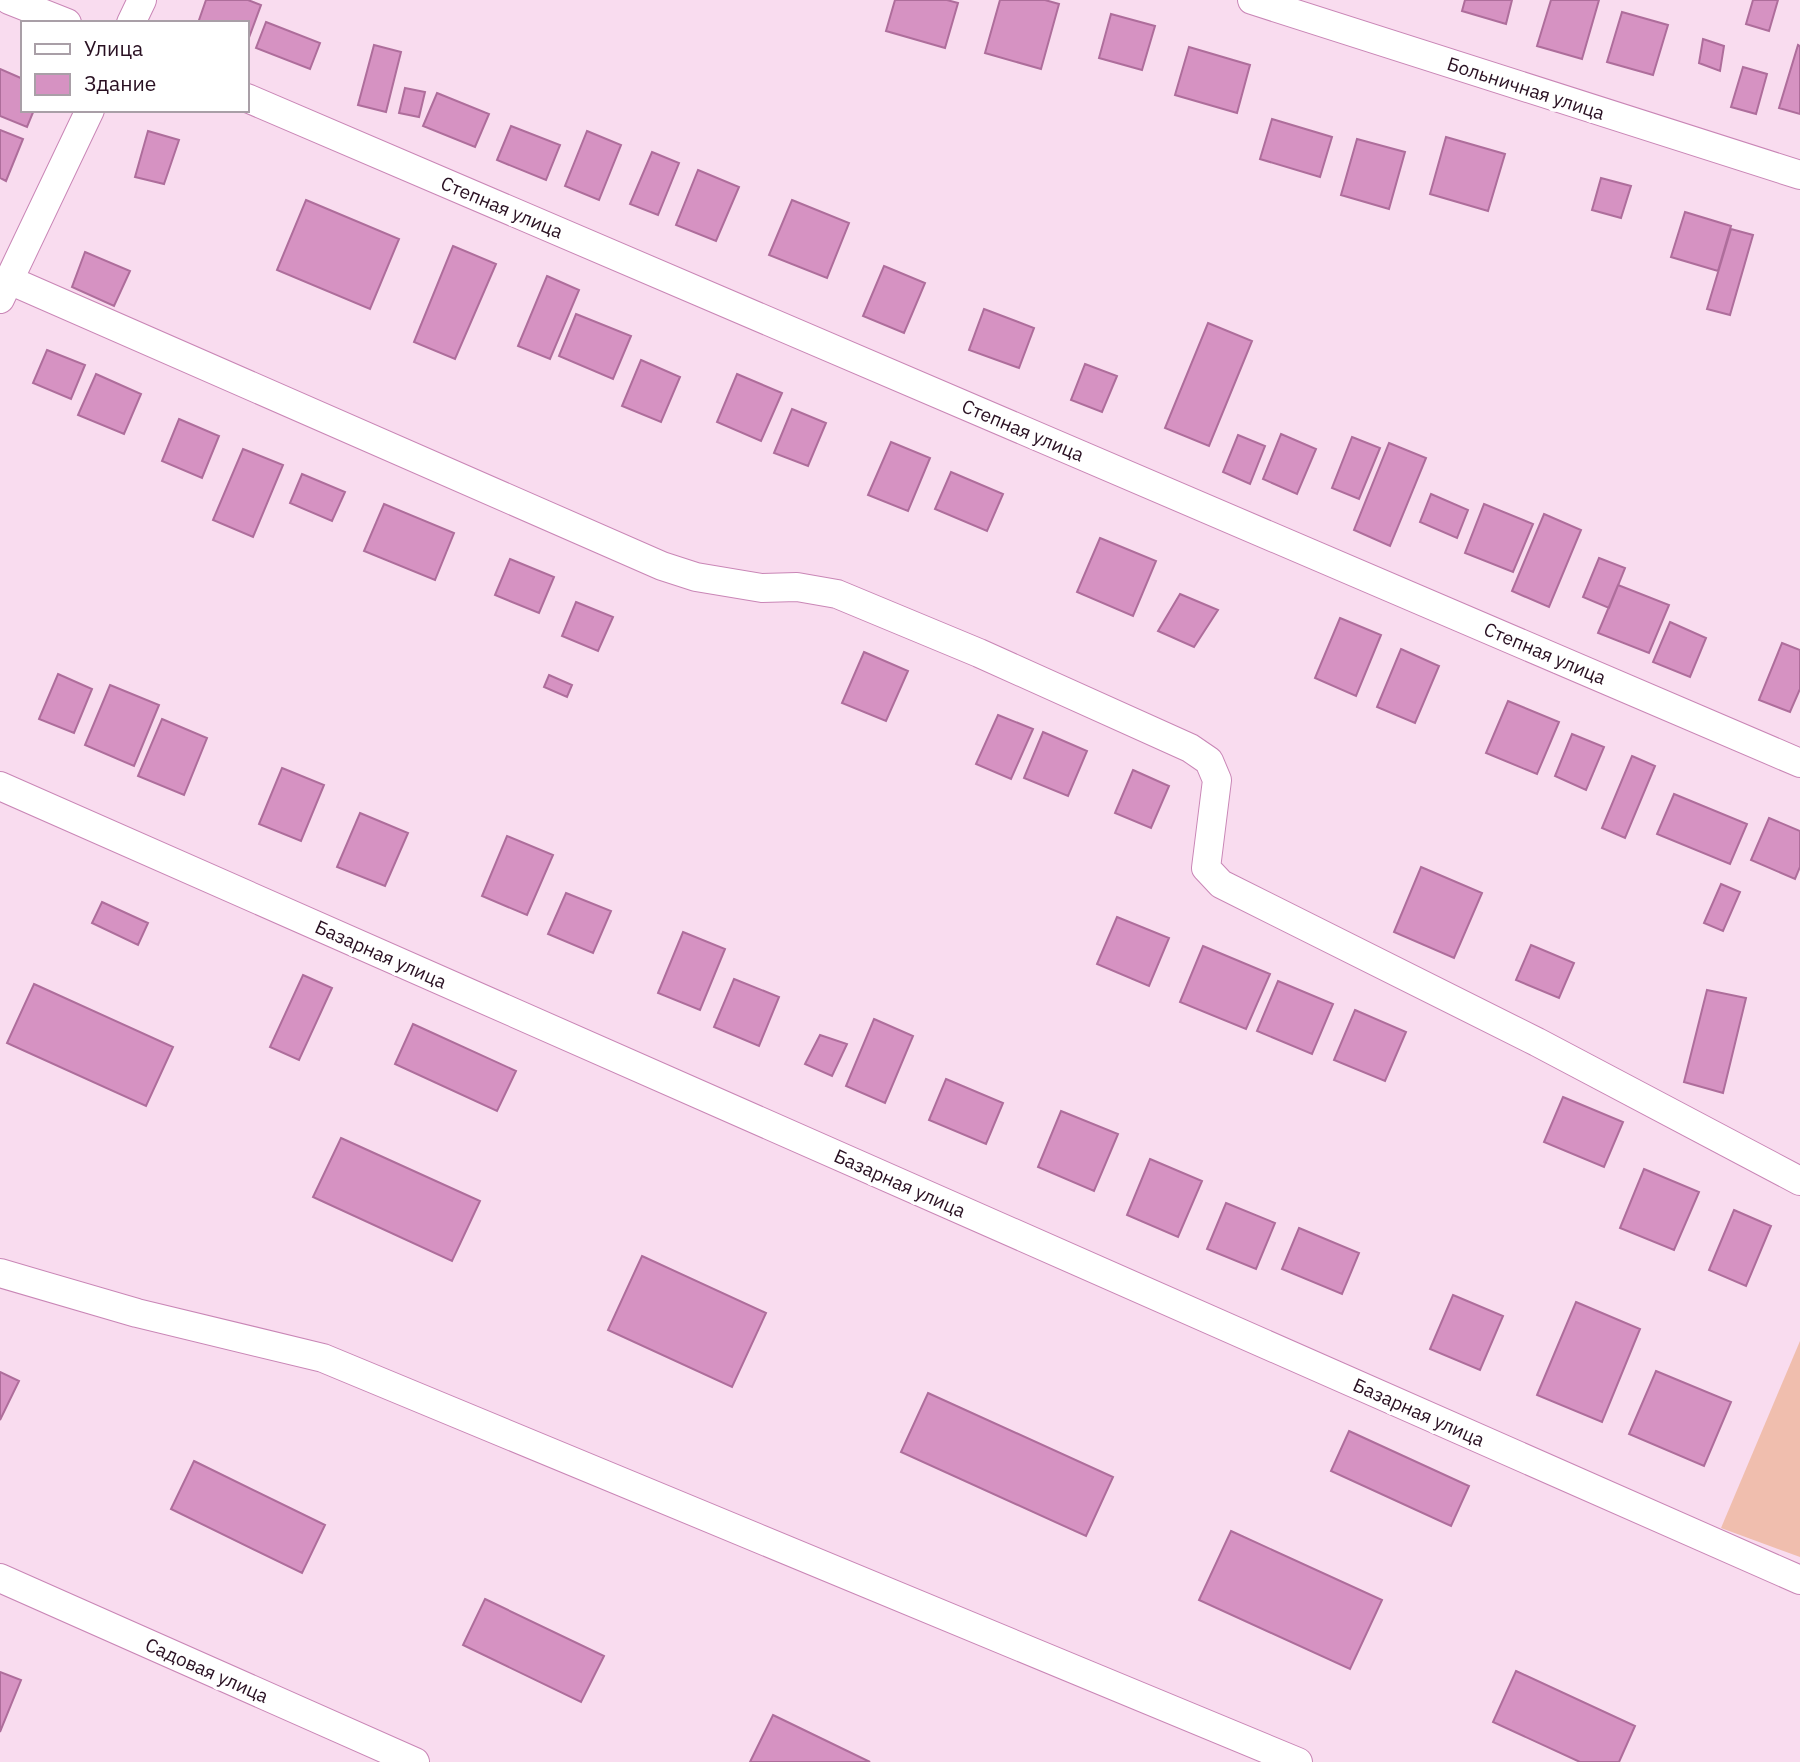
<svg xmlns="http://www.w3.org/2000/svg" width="1800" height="1762" font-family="'IBM Plex Sans',sans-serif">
	<rect width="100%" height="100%" fill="#f9dcef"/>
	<path fill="#f0beae" d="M1800 1341V1557L1721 1528Z"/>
	<path fill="#d692c2" stroke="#ae6d9b" stroke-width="2" d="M206 0H248L261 5 247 43V23H198Z
		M895 0H947L958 3 945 48 886 31Z
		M1000 0H1045L1059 4 1041 69 985 53Z
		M1465 0H1512L1506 24 1462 11Z
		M1551 0H1599L1582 59 1537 46Z
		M1753 0H1778L1769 31 1746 24Z
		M1622 12 1668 25 1653 75 1607 62Z
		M1111 14 1155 26 1142 70 1099 58Z
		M266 22 320 43 310 69 256 48Z
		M1703 39 1724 46 1720 71 1699 63Z
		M374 45 401 52 386 112 358 105Z
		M1798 45 1800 46V114L1779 108Z
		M1189 47 1250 65 1237 113 1175 95Z
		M1743 67 1767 74 1756 114 1731 107Z
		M0 69 23 79V110H34L27 127 0 116Z
		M405 88 425 92 419 117 399 113Z
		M437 93 489 114 475 147 423 126Z
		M1272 119 1332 137 1320 177 1260 159Z
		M511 126 560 145 546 180 497 160Z
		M0 130 23 139 6 181 0 178Z
		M148 131 179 140 164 184 135 177Z
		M587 131 621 145 599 200 565 186Z
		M1446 137 1505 154 1488 211 1430 194Z
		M1357 139 1405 152 1389 209 1341 195Z
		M652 152 679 163 658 215 630 204Z
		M698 170 739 187 716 241 676 225Z
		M1601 178 1631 186 1621 218 1592 210Z
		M306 200 399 239 370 309 277 270Z
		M792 200 849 223 827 278 769 255Z
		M1685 212 1731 226 1718 271 1671 257Z
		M1731 229 1753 235 1730 315 1707 309Z
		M453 246 496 264 455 359 414 342Z
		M85 252 130 271 114 306 72 287Z
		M884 266 925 283 904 333 863 316Z
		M547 276 579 290 550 359 518 346Z
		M984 309 1034 328 1019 368 969 350Z
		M576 314 631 336 613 379 559 356Z
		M1208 323 1252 341 1209 446 1165 428Z
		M47 350 85 365 71 399 33 383Z
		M641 360 680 377 661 422 622 406Z
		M1085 364 1117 376 1102 412 1071 400Z
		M96 374 141 394 124 434 78 415Z
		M737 374 782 393 761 441 717 422Z
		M792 409 826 423 808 466 774 453Z
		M179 419 219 436 202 478 162 461Z
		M1281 434 1316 449 1297 494 1263 479Z
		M1238 435 1265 446 1250 484 1223 472Z
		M1352 437 1380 448 1359 499 1332 488Z
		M891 442 930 458 908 511 868 495Z
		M1389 443 1426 458 1390 546 1354 530Z
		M243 449 283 465 253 537 213 520Z
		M951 472 1003 494 987 531 935 509Z
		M302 474 345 492 332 521 290 503Z
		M1431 494 1468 510 1457 538 1420 522Z
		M384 504 454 533 435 580 364 551Z
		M1484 504 1533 524 1513 572 1465 553Z
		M1544 514 1581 530 1549 607 1512 591Z
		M1100 538 1156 561 1133 616 1077 592Z
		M1599 558 1625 568 1609 608 1583 597Z
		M510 559 554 577 539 613 495 595Z
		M1618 585 1669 605 1649 653 1598 633Z
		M1180 594 1218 610 1194 647 1158 631Z
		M576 602 613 617 598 651 562 636Z
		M1340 618 1381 635 1356 696 1315 678Z
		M1670 622 1706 638 1690 677 1653 662Z
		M1782 643 1800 650V689L1790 712 1759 700Z
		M1401 649 1439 666 1415 723 1377 707Z
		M864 652 908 671 886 721 842 703Z
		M58 674 92 689 74 733 39 719Z
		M549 675 572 685 567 697 544 687Z
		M110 685 159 705 134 766 85 745Z
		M1508 701 1559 722 1537 774 1486 753Z
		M998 715 1033 729 1011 779 976 764Z
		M162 719 207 738 184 795 138 776Z
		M1043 732 1087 751 1068 796 1024 778Z
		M1572 734 1604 747 1586 790 1555 776Z
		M1632 756 1655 766 1625 838 1602 828Z
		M282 768 324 785 301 841 259 824Z
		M1133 770 1169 786 1151 828 1115 813Z
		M1674 794 1747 824 1730 864 1657 834Z
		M360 813 408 833 385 886 337 867Z
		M1769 818 1800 831V867L1795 879 1751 860Z
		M507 836 553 855 527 915 482 896Z
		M1421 867 1482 893 1454 958 1394 932Z
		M1721 884 1740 892 1723 931 1704 923Z
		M566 893 611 911 593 953 548 934Z
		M102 902 148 923 138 945 92 923Z
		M1117 917 1169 938 1149 986 1097 964Z
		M683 932 725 949 700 1010 658 993Z
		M1531 945 1574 963 1559 998 1516 980Z
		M1203 946 1270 974 1246 1029 1180 1002Z
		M303 975 332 988 299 1060 270 1047Z
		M734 979 779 997 759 1046 714 1027Z
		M1278 981 1333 1004 1312 1054 1257 1031Z
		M34 984 173 1047 146 1106 7 1043Z
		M1707 990 1746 998 1723 1093 1684 1082Z
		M1355 1010 1406 1032 1385 1081 1334 1060Z
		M874 1019 913 1036 885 1103 846 1086Z
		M413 1024 516 1071 497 1111 395 1064Z
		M820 1035 847 1044 832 1076 805 1064Z
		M946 1079 1003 1103 986 1144 929 1120Z
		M1563 1097 1623 1122 1604 1167 1544 1142Z
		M1061 1111 1118 1134 1094 1191 1038 1167Z
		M341 1138 480 1201 452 1261 313 1197Z
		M1150 1159 1202 1181 1178 1237 1127 1215Z
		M1644 1169 1699 1192 1674 1250 1620 1228Z
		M1226 1203 1275 1223 1256 1269 1207 1249Z
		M1734 1210 1771 1226 1746 1286 1709 1270Z
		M1299 1228 1359 1253 1342 1294 1282 1269Z
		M642 1256 766 1313 732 1387 608 1330Z
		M1453 1295 1503 1316 1480 1370 1430 1349Z
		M1576 1302 1640 1329 1602 1422 1537 1395Z
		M1656 1371 1731 1402 1704 1466 1629 1434Z
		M0 1372 19 1381 0 1420Z
		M928 1393 1113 1477 1086 1536 901 1452Z
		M1349 1431 1469 1486 1451 1526 1331 1471Z
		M194 1461 325 1525 302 1573 171 1509Z
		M1231 1531 1382 1600 1350 1669 1199 1600Z
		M485 1599 604 1656 581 1702 463 1645Z
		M1516 1671 1635 1726 1619 1762H1580L1493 1722Z
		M0 1672 21 1680 0 1732Z
		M773 1715 870 1762H750Z"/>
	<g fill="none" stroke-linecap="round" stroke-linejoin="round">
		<defs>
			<path id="minor" d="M9 0 67 23
				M1252 0 1800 175
				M131 23 142 0
				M247 98 1800 763
				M9 280 662 566 696 577 762 588 797 587 837 594 979 653 1190 748 1209 761 1217 780 1206 868 1221 884 1537 1042 1800 1181
				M0 299 90 110
				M0 786 1800 1580
				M0 1273 137 1313 323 1358 1298 1762
				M0 1578 415 1762"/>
		</defs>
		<use href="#minor" stroke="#c986b6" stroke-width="30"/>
		<use href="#minor" stroke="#fff" stroke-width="28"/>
	</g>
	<g text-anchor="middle" stroke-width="7" stroke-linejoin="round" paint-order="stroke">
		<g font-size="19" fill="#291022" stroke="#fff">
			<text transform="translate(1526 88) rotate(18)" y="7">Больничная улица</text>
			<text transform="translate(502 207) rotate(23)" y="7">Степная улица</text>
			<text transform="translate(1023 430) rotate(23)" y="7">Степная улица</text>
			<text transform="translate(1545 653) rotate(23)" y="7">Степная улица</text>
			<text transform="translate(381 954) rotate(24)" y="7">Базарная улица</text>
			<text transform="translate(900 1183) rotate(24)" y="7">Базарная улица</text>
			<text transform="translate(1419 1412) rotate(24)" y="7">Базарная улица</text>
			<text transform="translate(207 1670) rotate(24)" y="7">Садовая улица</text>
		</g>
	</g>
	<rect x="21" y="21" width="228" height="91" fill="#ffffff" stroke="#a99fa7" stroke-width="2"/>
	<rect x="35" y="44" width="35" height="10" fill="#ffffff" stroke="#a99fa7" stroke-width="2"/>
	<text x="84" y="56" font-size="21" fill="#291022">Улица</text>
	<rect x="35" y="74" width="35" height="21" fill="#d692c2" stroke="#a99fa7" stroke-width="2"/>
	<text x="84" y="91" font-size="21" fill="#291022">Здание</text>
</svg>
